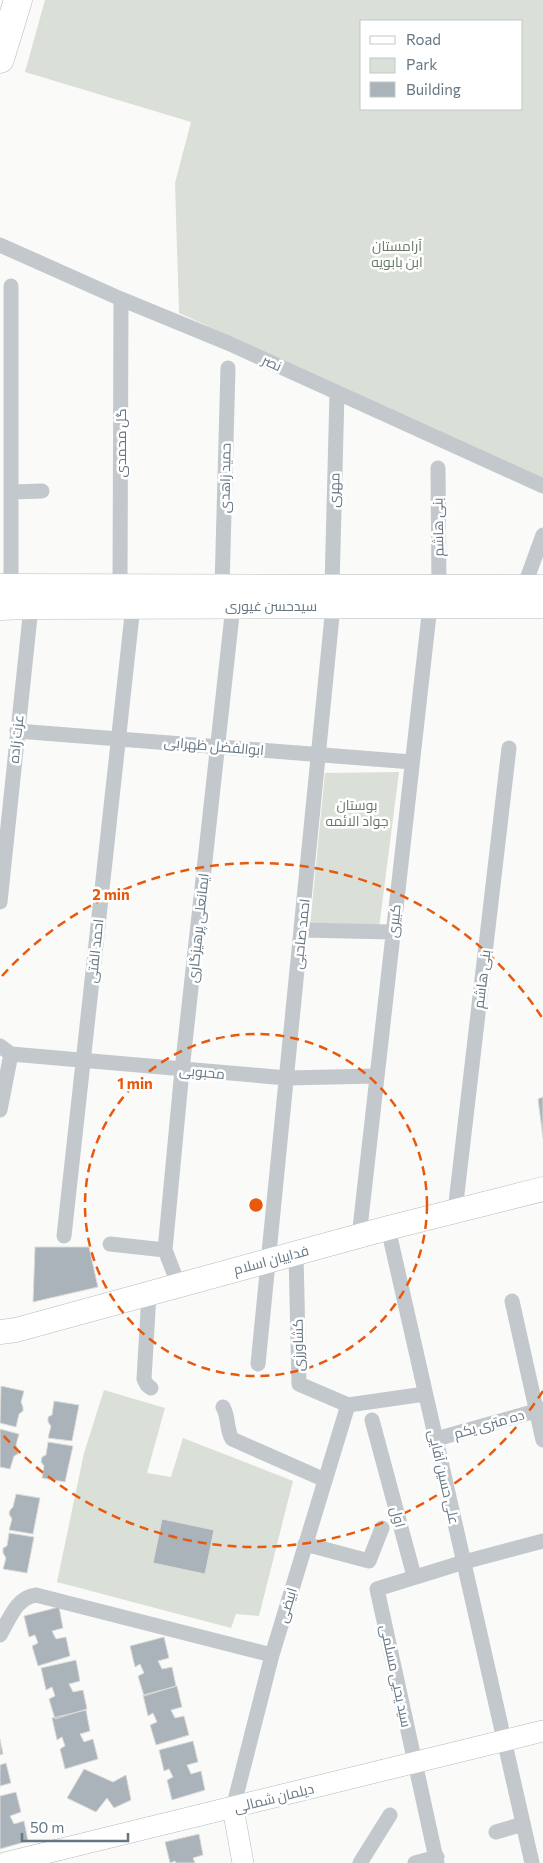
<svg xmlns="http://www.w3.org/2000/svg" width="543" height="1863" font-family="Commissioner,Cairo,sans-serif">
	<rect width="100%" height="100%" fill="#fafaf8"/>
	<path fill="#dadfd7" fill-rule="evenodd" d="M45 0H543V481L179 313 175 183 191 122 25 72ZM362 21H522V109H362Z
		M399 772 379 928 310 926 325 773Z
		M104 1390 165 1408 147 1473 171 1477 183 1438 293 1481 259 1616 236 1614 231 1628 57 1582 84 1453Z"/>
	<path fill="#aab3b9" stroke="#dcdcda" d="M543 1097V1138L538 1099Z
		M35 1247H89L98 1287 33 1302Z
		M1 1386 24 1391 21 1402 23 1407V1411L19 1414 16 1427 0 1423Z
		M54 1401 79 1405 72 1441 48 1438 51 1426 48 1422V1417L52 1415Z
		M0 1429 19 1434 16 1445 18 1450V1454L14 1456 10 1469 0 1467Z
		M48 1442 73 1446 65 1482 42 1478 44 1466 41 1462 42 1457 46 1455Z
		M16 1494 40 1498 33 1534 9 1530 12 1519 9 1514 10 1510 13 1507Z
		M162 1519 214 1530 205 1574 153 1563Z
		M9 1533 34 1537 27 1573 3 1569 6 1558 3 1553V1548L7 1546Z
		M59 1607 63 1628 52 1631 56 1639 66 1637 70 1656 38 1666 32 1646 38 1643 35 1635 29 1637 24 1616Z
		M164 1637 169 1658 158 1661 162 1669 172 1667 176 1686 144 1696 138 1676 144 1673 140 1664 135 1667 130 1646Z
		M76 1660 80 1681 69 1684 73 1692 83 1690 87 1709 55 1719 49 1699 55 1696 52 1687 46 1690 41 1668Z
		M177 1686 182 1707 171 1710 175 1718 184 1716 189 1735 156 1745 150 1725 157 1722 153 1713 148 1716 143 1695Z
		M86 1710 90 1731 80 1734 84 1742 93 1739 98 1759 65 1769 60 1749 65 1746 62 1737 57 1740 52 1718Z
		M0 1739 3 1754 0 1755Z
		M193 1741 198 1762 187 1765 191 1774 201 1771 205 1790 172 1800 167 1780 173 1777 169 1769 164 1771 159 1750Z
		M6 1763 11 1783 0 1786V1765Z
		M84 1769 113 1782 126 1775 131 1800 114 1808 107 1798 96 1812 67 1798Z
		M16 1792 21 1812 10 1816 14 1824 24 1821 28 1841 0 1849V1796Z
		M199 1834 203 1855 193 1858 195 1863H176L175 1861 170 1863 165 1842Z"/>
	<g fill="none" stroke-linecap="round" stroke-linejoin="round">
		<defs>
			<path id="secondary" d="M233 1808 243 1863
				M5 1863 543 1731"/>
			<path id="primary" d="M0 586 543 587
				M0 608 31 607 543 606
				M0 1332 16 1330 388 1228 543 1189"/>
			<path id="highway" d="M0 59 18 0"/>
		</defs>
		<use href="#secondary" stroke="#b3babf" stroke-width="22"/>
		<use href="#primary" stroke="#b5babe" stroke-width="25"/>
		<use href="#highway" stroke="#b4b9bd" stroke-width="29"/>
		<path stroke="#c3c8cc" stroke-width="15" d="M0 245 121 299 228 343 543 486
			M438 468 439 587
			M12 492 42 491
			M11 587V286
			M120 587 121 299
			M222 587 228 368
			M332 587 337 393
			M524 587 543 535
			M17 731 412 762
			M0 902 31 607
			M301 930 393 932
			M0 1046 11 1054 287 1078 377 1076
			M0 1110 11 1054
			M455 1211 509 748
			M388 1228 532 1863
			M64 1236 133 606
			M359 1237 430 606
			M110 1244 165 1250
			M296 1254 299 1384 348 1405
			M179 1286 165 1250 182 1070 233 606
			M149 1294 144 1379 147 1385 151 1388
			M512 1301 543 1440
			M258 1364 333 606
			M348 1405 425 1394
			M223 1407C229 1417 226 1429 232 1439L325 1480
			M372 1420 414 1576
			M436 1439 543 1409
			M305 1544 369 1561 382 1528
			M0 1635C10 1618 16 1598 36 1595L272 1655
			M233 1808 272 1655 348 1405
			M496 1832 523 1824
			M360 1863 390 1815
			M415 1863 437 1857
			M437 1863 377 1589 464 1562 543 1541"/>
		<use href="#secondary" stroke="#fff" stroke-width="21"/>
		<use href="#primary" stroke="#fff" stroke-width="24"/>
		<use href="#highway" stroke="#fff" stroke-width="28"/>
	</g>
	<g fill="none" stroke="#e8590c" stroke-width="2.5" stroke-dasharray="9 6">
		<circle cx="256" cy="1205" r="171"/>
		<path d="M543 1391A342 342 0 0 1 2 1434M2 976A342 342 0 0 1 543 1019"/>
	</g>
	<g text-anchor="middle" stroke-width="5" stroke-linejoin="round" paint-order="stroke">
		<g font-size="14" fill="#687a64" stroke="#fff">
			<text x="397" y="251">آرامستان<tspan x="397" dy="16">ابن بابویه</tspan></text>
			<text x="357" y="810">بوستان<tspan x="357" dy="16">جواد الائمه</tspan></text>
		</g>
		<g font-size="14" fill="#657683" stroke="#fff">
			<text transform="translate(272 363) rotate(24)" y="5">نصر</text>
			<text transform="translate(121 443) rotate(-90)" y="5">گل محمدی</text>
			<text transform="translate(225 478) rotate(-89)" y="5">حمید زاهدی</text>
			<text transform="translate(334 490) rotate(-88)" y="5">مهری</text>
			<text transform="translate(438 527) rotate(-91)" y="5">بنی هاشم</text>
			<text x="271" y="611">سیدحسن غیوری</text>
			<text transform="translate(16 739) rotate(-84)" y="5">عزت زاده</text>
			<text transform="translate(214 746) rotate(5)" y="5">ابوالفضل ظهرابی</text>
			<text transform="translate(394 921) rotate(-84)" y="5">کبیری</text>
			<text transform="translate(198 928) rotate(-84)" y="5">ایمانعلی پرهیزگاری</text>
			<text transform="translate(301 934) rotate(-84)" y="5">احمد صاحبی</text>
			<text transform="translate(95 951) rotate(-84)" y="5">احمد الفتی</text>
			<text transform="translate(482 979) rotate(-83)" y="5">بنی هاشم</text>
			<text transform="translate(202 1072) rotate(5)" y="5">محبوبی</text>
			<text transform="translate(271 1260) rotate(-15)" y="5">فداییان اسلام</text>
			<text transform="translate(298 1345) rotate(-91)" y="5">کشاورزی</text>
			<text transform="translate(489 1424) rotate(-16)" y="5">ده متری یکم</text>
			<text transform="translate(444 1477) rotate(77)" y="5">علی حسین آقایی</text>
			<text transform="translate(398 1517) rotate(75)" y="5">اول</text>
			<text transform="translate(287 1605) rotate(-73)" y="5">ابیضی</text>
			<text transform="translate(396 1676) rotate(78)" y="5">سید یحیی مسلمی</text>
			<text transform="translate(274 1798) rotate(-14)" y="5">دیلمان شمالی</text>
		</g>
	</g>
	<circle cx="256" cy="1205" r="8" fill="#e8590c" stroke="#fff" stroke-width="2.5"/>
	<g font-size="15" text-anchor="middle" font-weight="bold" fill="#e8590c" stroke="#fff" stroke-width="5" stroke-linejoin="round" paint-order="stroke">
		<text x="111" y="900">2 min</text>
		<text x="135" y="1089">1 min</text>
	</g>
	<rect x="360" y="20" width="162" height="90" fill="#ffffff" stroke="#c1c8cd"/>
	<rect x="370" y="36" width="25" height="8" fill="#ffffff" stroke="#c1c8cd"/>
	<text x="406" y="45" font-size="15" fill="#657683">Road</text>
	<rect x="370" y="58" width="25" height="15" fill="#dadfd7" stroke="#c1c8cd"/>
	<text x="406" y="70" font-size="15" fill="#657683">Park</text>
	<rect x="370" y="82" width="25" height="15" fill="#aab3b9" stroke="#c1c8cd"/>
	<text x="406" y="95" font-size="15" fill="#657683">Building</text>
	<path d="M22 1833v8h106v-8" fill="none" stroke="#657683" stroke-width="2.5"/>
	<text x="30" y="1833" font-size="15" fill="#657683" stroke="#ffffff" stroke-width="4" paint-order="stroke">50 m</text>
</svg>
